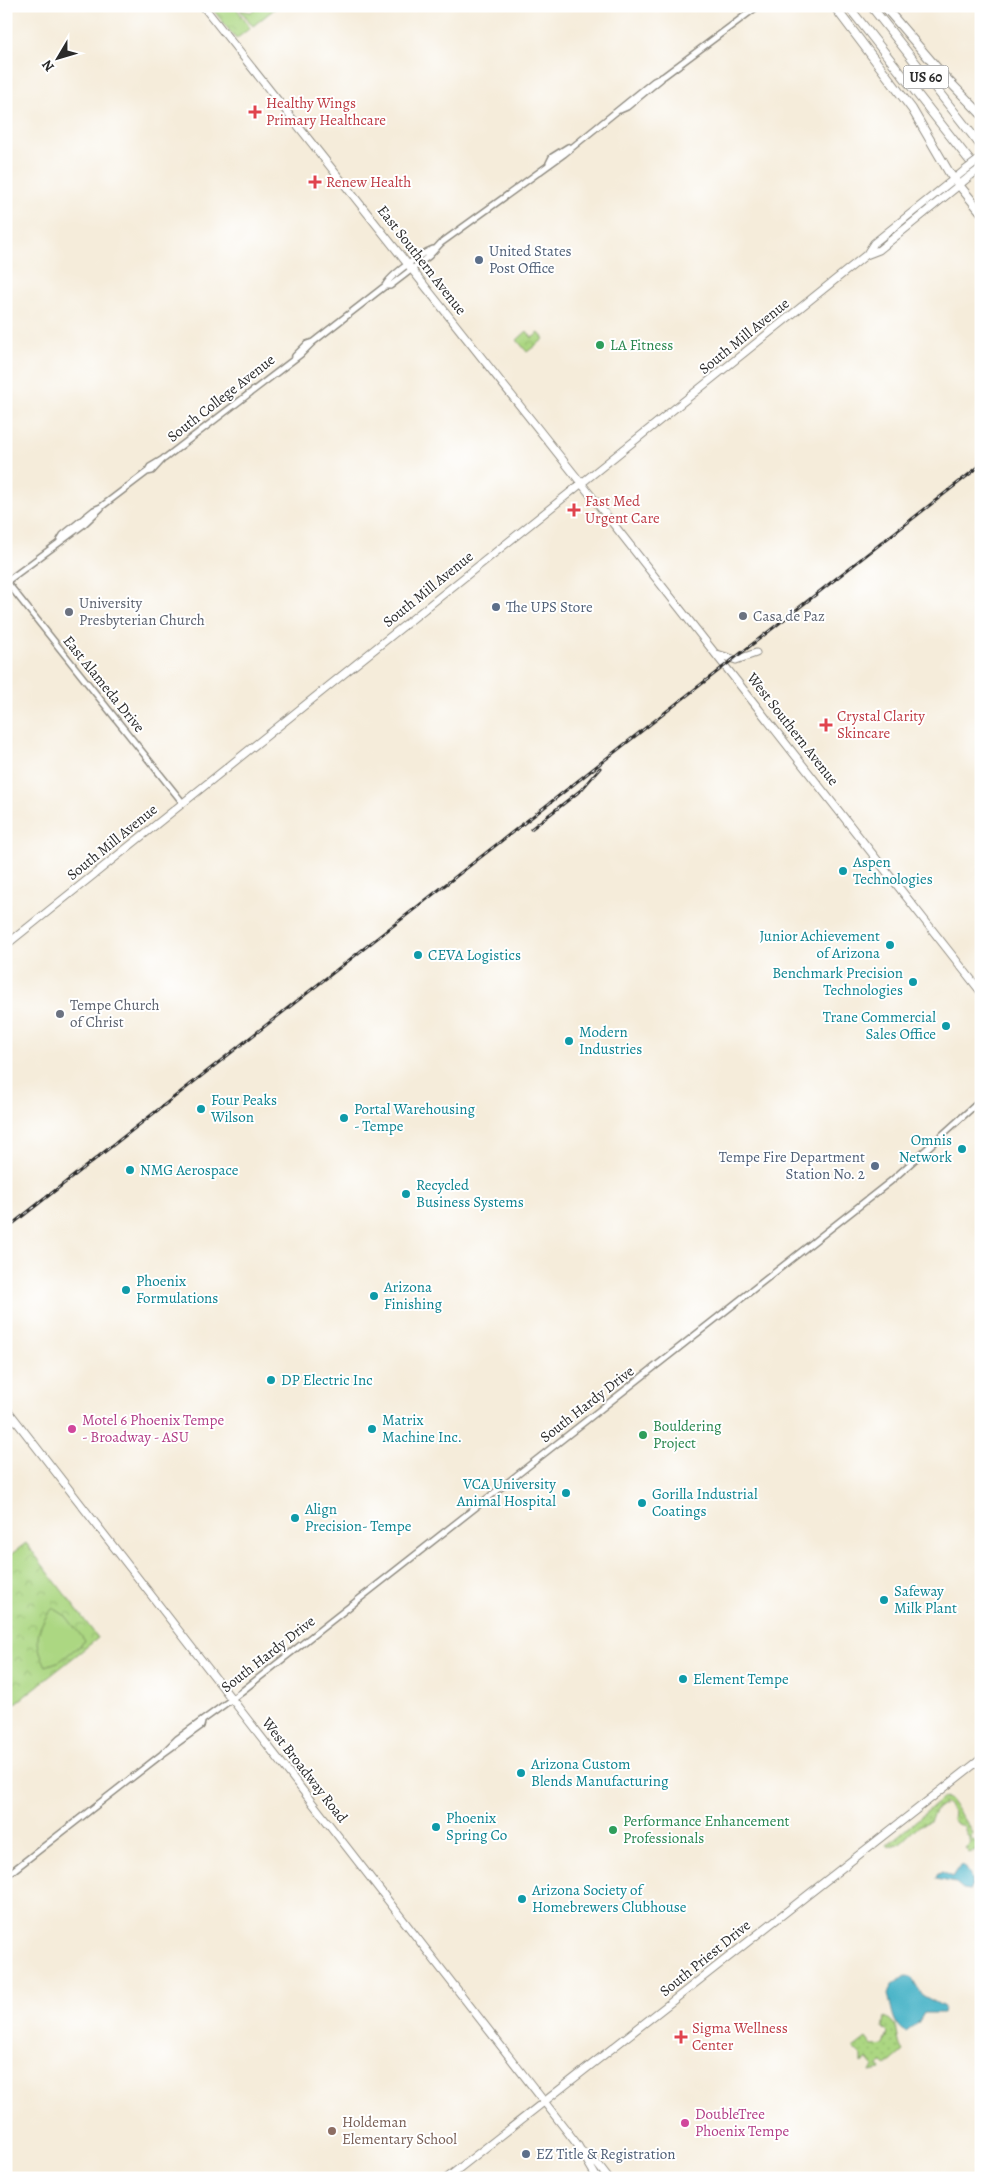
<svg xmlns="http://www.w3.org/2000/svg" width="987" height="2184" font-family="Alegreya,serif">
	<defs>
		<pattern id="grass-dots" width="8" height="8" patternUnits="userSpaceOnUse" patternTransform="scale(1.25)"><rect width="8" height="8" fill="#acd782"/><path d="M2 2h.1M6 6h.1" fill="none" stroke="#94b970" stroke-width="1.8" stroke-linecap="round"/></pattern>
		<pattern id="park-crowns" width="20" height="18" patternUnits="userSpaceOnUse" patternTransform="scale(1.25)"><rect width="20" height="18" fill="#acd782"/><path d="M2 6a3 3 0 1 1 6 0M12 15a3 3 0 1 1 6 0" fill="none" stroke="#94b970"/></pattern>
	</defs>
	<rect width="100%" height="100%" fill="#fff"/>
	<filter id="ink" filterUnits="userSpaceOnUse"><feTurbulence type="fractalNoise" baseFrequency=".02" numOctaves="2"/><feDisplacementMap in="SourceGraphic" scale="10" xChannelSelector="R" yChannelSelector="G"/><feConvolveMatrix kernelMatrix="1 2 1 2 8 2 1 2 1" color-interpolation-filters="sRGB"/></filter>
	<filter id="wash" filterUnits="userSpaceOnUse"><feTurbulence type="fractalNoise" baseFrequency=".0096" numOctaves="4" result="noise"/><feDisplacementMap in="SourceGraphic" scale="20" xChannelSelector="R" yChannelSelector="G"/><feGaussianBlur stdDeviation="1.12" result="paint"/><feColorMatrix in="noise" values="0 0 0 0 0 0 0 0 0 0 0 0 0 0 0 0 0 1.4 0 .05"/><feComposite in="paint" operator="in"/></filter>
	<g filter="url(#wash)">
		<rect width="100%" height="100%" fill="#f5ecda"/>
		<path fill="url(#grass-dots)" stroke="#6c8156" d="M943 1798 949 1799C958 1810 965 1821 972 1833L971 1838 976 1842 981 1839V1854L978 1850 969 1853 965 1848 971 1842 963 1826 957 1824 953 1819 954 1813 946 1803 936 1810 930 1821 917 1827 900 1843 888 1847 887 1845Z
			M885 2017C903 2026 894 2039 903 2051L886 2066 882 2063 879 2066 881 2070 871 2072 874 2066 868 2059 862 2063V2057L853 2048 866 2038 872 2046 884 2045 888 2033 883 2028Z"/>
		<path fill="url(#park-crowns)" stroke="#6c8156" d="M210 6H235L250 28 236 39Z
			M255 6H278L253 26 240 10 251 12 255 10Z
			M527 331 532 338 539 333 544 339 527 352 517 340Z
			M26 1543 98 1638 6 1711V1558Z"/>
		<path fill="#acd782" stroke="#6c8156" d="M53 1608 66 1616 85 1641 60 1661 46 1666C34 1642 35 1629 53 1608Z"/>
		<path fill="#4ab4c8" stroke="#3a707a" d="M963 1865C969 1871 974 1882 970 1890L963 1889 956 1883 936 1879 937 1875 942 1872 953 1877 960 1866Z
			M905 1976 912 1978 922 1995 944 2007 943 2013H924L918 2023 906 2032C892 2027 892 2005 888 1995L891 1986Z"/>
	</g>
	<g filter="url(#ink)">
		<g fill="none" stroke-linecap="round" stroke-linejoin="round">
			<defs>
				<path id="minor" d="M620 110 627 107 661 79
					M549 163 552 157 568 147
					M385 286H390L429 256 441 243 564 154 654 81 664 76 758 6
					M295 356 307 344 313 342 385 286C390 275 422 253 433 249
					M147 472 150 467 165 458 301 354 313 342
					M60 540 63 535 94 510 101 507 147 472 152 471 164 458
					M6 581 183 803
					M6 582 83 525 101 508
					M161 1755 177 1739 232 1699 891 1181 981 1100
					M6 1876 161 1755 201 1726 202 1722"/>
				<path id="major" d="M203 6 589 493 981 992
					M867 254 874 243 964 171
					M717 654 736 660 756 653
					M6 945 866 255 879 250 969 177
					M6 1408 577 2144 597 2178
					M583 2152 598 2165 608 2178
					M447 2178 981 1759"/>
				<path id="highway" d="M834 6 912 109 950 174 981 212
					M848 6 981 175
					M871 6 981 146
					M884 6 944 76 981 114"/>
			</defs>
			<use href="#minor" stroke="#908c82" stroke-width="8"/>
			<use href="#major" stroke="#908c82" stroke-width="9"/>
			<use href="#highway" stroke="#908c82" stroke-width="10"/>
			<use href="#minor" stroke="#fff" stroke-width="5"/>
			<use href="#major" stroke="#fff" stroke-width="7"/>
			<use href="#highway" stroke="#fff" stroke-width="8"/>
			<defs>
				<path id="rail" d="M531 829 581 790 600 768
					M6 1229 981 465"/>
			</defs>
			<use href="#rail" stroke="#2b2b2b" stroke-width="3"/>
			<use href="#rail" stroke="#fff" stroke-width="1" stroke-dasharray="4" stroke-linecap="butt"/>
			<defs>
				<path id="major-bridge" d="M964 171 981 158
					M969 177 981 168"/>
			</defs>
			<use href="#major-bridge" stroke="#908c82" stroke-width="9" stroke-linecap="butt"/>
			<use href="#major-bridge" stroke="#fff" stroke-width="7"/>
		</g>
	</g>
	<g fill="#e0444e" stroke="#fff" stroke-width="2">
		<path d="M252.5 104.5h5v5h5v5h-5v5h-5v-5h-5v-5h5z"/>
		<path d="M312.5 174.5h5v5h5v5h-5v5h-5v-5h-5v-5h5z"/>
		<path d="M571.5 502.5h5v5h5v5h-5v5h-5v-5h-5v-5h5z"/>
		<path d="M823.5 717.5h5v5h5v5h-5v5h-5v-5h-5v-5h5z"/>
		<path d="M678.5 2029.5h5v5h5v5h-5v5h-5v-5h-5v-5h5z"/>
	</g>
	<g fill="#5c6f8a" stroke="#fff" stroke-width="2">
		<circle cx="479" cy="260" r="5"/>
		<circle cx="496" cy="607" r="5"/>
		<circle cx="875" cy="1166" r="5"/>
		<circle cx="526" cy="2154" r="5"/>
	</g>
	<g fill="#2e9e5b" stroke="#fff" stroke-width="2">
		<circle cx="600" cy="345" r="5"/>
		<circle cx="643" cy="1435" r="5"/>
		<circle cx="613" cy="1830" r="5"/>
	</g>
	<g fill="#6b7280" stroke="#fff" stroke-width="2">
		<circle cx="69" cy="612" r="5"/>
		<circle cx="743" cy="616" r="5"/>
		<circle cx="60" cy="1014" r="5"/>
	</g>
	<g fill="#0f9aa8" stroke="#fff" stroke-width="2">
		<circle cx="843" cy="871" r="5"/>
		<circle cx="890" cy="945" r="5"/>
		<circle cx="418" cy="955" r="5"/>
		<circle cx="913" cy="982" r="5"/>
		<circle cx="946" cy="1026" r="5"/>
		<circle cx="569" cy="1041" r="5"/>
		<circle cx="201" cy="1109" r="5"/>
		<circle cx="344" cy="1118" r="5"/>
		<circle cx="962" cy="1149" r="5"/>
		<circle cx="130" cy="1170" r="5"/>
		<circle cx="406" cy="1194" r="5"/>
		<circle cx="126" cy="1290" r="5"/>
		<circle cx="374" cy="1296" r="5"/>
		<circle cx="271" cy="1380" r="5"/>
		<circle cx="372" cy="1429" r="5"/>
		<circle cx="566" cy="1493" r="5"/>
		<circle cx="642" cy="1503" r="5"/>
		<circle cx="295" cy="1518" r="5"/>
		<circle cx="884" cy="1600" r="5"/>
		<circle cx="683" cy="1679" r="5"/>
		<circle cx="521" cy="1773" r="5"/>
		<circle cx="436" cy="1827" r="5"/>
		<circle cx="522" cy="1899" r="5"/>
	</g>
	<g fill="#d1479c" stroke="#fff" stroke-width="2">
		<circle cx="72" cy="1429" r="5"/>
		<circle cx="685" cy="2123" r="5"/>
	</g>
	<circle fill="#8d6e63" stroke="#fff" stroke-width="2" cx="332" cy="2131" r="5"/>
	<g text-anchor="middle" stroke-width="4" stroke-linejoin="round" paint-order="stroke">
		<rect fill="#fff" stroke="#6b6b6b" stroke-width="1" x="903.5" y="65.5" width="45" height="23" rx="4"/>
		<g font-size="14" font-weight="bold" fill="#2b2b2b">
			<text x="926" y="82">US 60</text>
		</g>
		<g font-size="15" fill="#be3a42" stroke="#fff" text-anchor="start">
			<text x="266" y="108">Healthy Wings<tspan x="266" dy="17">Primary Healthcare</tspan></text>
			<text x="326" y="187">Renew Health</text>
			<text x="585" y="506">Fast Med<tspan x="585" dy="17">Urgent Care</tspan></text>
			<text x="837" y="721">Crystal Clarity<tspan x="837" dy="17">Skincare</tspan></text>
			<text x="692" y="2033">Sigma Wellness<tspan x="692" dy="17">Center</tspan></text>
		</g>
		<g font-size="15" fill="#4e5e75" stroke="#fff" text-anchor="start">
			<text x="489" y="256">United States<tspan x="489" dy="17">Post Office</tspan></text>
			<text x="506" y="612">The UPS Store</text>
			<text x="865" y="1162" text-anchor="end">Tempe Fire Department<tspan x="865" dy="17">Station No. 2</tspan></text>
			<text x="536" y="2159">EZ Title &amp; Registration</text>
		</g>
		<g font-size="15" fill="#2b2b2b" stroke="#fff">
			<text transform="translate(422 260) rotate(52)" y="5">East Southern Avenue</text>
			<text transform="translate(744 336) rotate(-39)" y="5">South Mill Avenue</text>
			<text transform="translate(221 398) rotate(-38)" y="5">South College Avenue</text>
			<text transform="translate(428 589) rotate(-39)" y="5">South Mill Avenue</text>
			<text transform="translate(104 684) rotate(51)" y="5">East Alameda Drive</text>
			<text transform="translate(793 729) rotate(52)" y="5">West Southern Avenue</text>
			<text transform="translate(112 842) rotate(-39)" y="5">South Mill Avenue</text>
			<text transform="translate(587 1404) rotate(-38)" y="5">South Hardy Drive</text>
			<text transform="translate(268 1654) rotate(-38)" y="5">South Hardy Drive</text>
			<text transform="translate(305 1770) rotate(52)" y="5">West Broadway Road</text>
			<text transform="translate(705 1958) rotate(-39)" y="5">South Priest Drive</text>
		</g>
		<g font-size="15" fill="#27864d" stroke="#fff" text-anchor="start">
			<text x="610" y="350">LA Fitness</text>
			<text x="653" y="1431">Bouldering<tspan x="653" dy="17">Project</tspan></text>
			<text x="623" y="1826">Performance Enhancement<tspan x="623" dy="17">Professionals</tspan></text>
		</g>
		<g font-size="15" fill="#5b616d" stroke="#fff" text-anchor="start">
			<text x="79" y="608">University<tspan x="79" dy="17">Presbyterian Church</tspan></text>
			<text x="753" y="621">Casa de Paz</text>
			<text x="70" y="1010">Tempe Church<tspan x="70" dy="17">of Christ</tspan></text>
		</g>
		<g font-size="15" fill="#0d838f" stroke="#fff" text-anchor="start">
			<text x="853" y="867">Aspen<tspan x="853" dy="17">Technologies</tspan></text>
			<text x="880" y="941" text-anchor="end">Junior Achievement<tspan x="880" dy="17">of Arizona</tspan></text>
			<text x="428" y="960">CEVA Logistics</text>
			<text x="903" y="978" text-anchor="end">Benchmark Precision<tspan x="903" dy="17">Technologies</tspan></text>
			<text x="936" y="1022" text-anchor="end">Trane Commercial<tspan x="936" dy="17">Sales Office</tspan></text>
			<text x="579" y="1037">Modern<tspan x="579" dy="17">Industries</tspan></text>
			<text x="211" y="1105">Four Peaks<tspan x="211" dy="17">Wilson</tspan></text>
			<text x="354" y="1114">Portal Warehousing<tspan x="354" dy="17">- Tempe</tspan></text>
			<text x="952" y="1145" text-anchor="end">Omnis<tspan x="952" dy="17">Network</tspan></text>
			<text x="140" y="1175">NMG Aerospace</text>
			<text x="416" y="1190">Recycled<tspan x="416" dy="17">Business Systems</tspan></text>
			<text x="136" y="1286">Phoenix<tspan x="136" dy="17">Formulations</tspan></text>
			<text x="384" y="1292">Arizona<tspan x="384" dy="17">Finishing</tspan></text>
			<text x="281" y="1385">DP Electric Inc</text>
			<text x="382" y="1425">Matrix<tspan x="382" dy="17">Machine Inc.</tspan></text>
			<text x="556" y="1489" text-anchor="end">VCA University<tspan x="556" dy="17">Animal Hospital</tspan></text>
			<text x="652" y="1499">Gorilla Industrial<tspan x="652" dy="17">Coatings</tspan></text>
			<text x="305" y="1514">Align<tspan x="305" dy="17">Precision- Tempe</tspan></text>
			<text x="894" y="1596">Safeway<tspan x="894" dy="17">Milk Plant</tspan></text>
			<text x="693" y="1684">Element Tempe</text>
			<text x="531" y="1769">Arizona Custom<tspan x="531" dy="17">Blends Manufacturing</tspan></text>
			<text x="446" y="1823">Phoenix<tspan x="446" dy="17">Spring Co</tspan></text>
			<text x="532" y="1895">Arizona Society of<tspan x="532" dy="17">Homebrewers Clubhouse</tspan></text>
		</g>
		<g font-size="15" fill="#b23c85" stroke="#fff" text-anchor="start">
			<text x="82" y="1425">Motel 6 Phoenix Tempe<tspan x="82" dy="17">- Broadway - ASU</tspan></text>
			<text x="695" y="2119">DoubleTree<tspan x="695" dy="17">Phoenix Tempe</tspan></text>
		</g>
		<g font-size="15" fill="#785e54" stroke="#fff" text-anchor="start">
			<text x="342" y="2127">Holdeman<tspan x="342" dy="17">Elementary School</tspan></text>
		</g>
	</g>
	<rect width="987" height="2184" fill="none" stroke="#fff" stroke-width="25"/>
	<g transform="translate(58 58) rotate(232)" stroke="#ffffff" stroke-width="4" paint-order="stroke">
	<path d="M0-4L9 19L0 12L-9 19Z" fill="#2b2b2b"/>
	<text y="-8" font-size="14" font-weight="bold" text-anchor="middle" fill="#2b2b2b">N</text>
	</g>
</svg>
